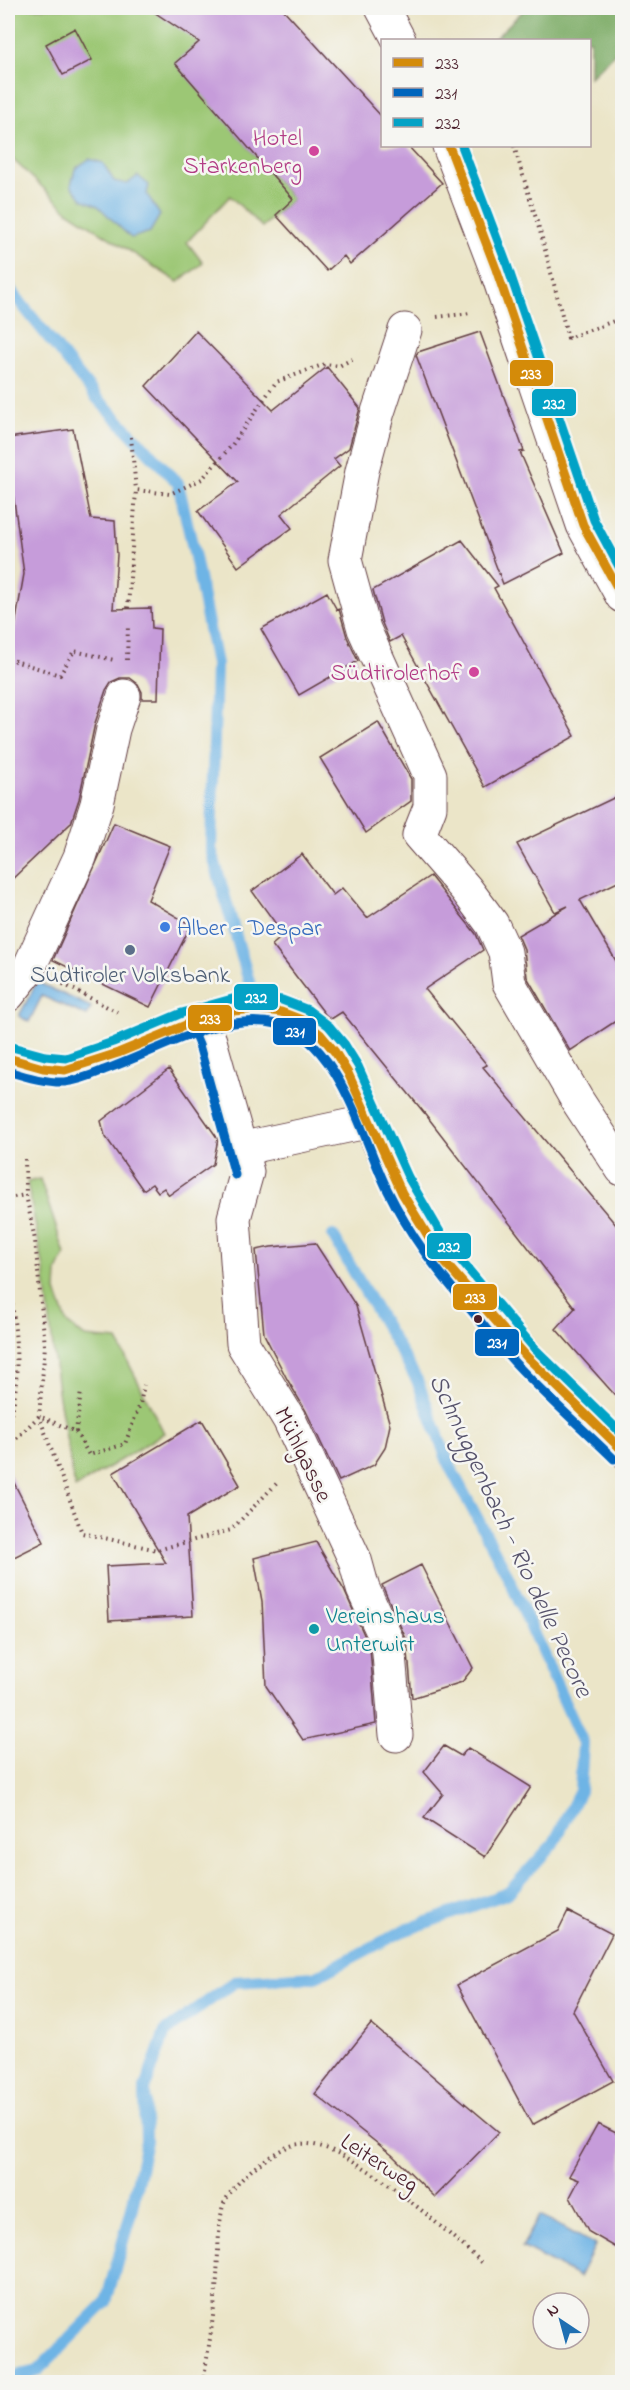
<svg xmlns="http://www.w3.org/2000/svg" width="630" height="2390" font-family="'Indie Flower',sans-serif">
	<rect width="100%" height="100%" fill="#f6f6f2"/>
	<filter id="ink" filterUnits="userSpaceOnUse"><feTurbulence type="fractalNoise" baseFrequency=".0167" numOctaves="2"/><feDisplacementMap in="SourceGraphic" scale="12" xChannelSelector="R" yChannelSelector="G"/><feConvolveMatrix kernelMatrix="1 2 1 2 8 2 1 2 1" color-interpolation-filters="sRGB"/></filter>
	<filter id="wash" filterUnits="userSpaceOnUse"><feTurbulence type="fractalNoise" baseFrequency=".008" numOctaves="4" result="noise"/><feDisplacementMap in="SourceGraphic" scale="24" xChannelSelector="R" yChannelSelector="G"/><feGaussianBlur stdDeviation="1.35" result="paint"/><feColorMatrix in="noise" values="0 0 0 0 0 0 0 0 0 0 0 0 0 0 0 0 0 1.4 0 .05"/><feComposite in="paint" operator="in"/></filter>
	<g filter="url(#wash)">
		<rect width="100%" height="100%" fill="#ebe5c8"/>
		<path fill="#9cc774" stroke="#737350" stroke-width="1.5" d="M8 8H238L176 63 293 199 262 227 230 196 187 242 203 263 178 282 69 212 8 155Z
			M40 1179 65 1254 57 1271 56 1291 67 1323 85 1337 117 1340 164 1433 75 1488 58 1392 44 1269 27 1182Z"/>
		<path fill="#7dac66" stroke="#646648" stroke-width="1.5" d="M526 8H622V46L590 77V40H493Z"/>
		<path fill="#6eb4e5" stroke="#5c6a88" stroke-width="1.5" d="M89 159 103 163 114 181 127 184 138 176 149 185 147 194 160 215 150 232 131 238 98 206 82 199 71 185 75 169Z
			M37 982 91 1007 87 1016 42 996 29 1022 19 1016Z
			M540 2215 595 2245 579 2277 522 2247Z"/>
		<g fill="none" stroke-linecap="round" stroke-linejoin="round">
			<path stroke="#6eb4e5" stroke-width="12" d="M8 287 97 398 178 483 195 557 216 664 211 849 250 985
				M8 2378 37 2371 106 2302 131 2212 146 2141 145 2088 165 2032 235 1982 315 1977 403 1931 508 1893 554 1843 580 1791 583 1743 506 1572 450 1467 417 1380 333 1236"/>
		</g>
		<g id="blocks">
			<path fill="#c69cda" d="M148 8H282L382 117V146H408L442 183 350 264 344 256 327 271 276 215 293 199 175 63 199 42Z
				M75 28 92 60 63 75 46 44Z
				M196 331 273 410 327 367 360 408 349 448 334 459 340 466 281 514 292 528 238 567 198 511 238 482 146 386Z
				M480 332 524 451 520 452 564 553 503 584 416 355 418 352Z
				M73 429 91 519 115 521 117 555 113 609 151 608 152 628 160 629 158 699H142V692L138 684 130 678H120L111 682 106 690 95 723 79 799 71 823 8 883V666L24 574 8 456V438Z
				M462 540 498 586 494 588 575 736 485 787 401 636 390 642 382 623 373 590Z
				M327 592 337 610 339 609 347 637 358 661 299 695 261 629Z
				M378 722 411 779V801L366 833 320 758Z
				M622 794V880L580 900 622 971V1017L570 1051 527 977 524 949 518 935 568 906 555 912 517 844Z
				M114 823 170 846 148 900 191 925 150 1007 53 960Z
				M302 854 333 895 342 888 367 918 430 876 476 934 483 950 425 989 487 1065 483 1067 622 1232V1403L556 1329 575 1308 426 1115 342 1012 331 1019 325 1014 272 945 284 935 252 891Z
				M169 1069 218 1139 213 1164 169 1195 164 1188 158 1192 152 1184 143 1190 105 1136 101 1121Z
				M315 1243 356 1306 390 1425 385 1448 374 1465 339 1481 306 1411 287 1379 264 1334 256 1250 271 1247Z
				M202 1420 240 1485 187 1517 193 1616 109 1621 106 1566 166 1563 113 1473Z
				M8 1471 44 1542 8 1560Z
				M316 1542 344 1590 370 1648 376 1724 303 1740 266 1686 262 1601 254 1558Z
				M421 1565 473 1668 462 1682 412 1698 407 1641 382 1585Z
				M444 1746 461 1756 468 1748 531 1787 485 1857 424 1818 443 1794 424 1772Z
				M568 1911 612 1934 573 2011 613 2081 532 2125 457 1985 558 1931Z
				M371 2024 499 2132 435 2197 392 2155 315 2094Z
				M598 2124 622 2136V2251L589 2232 570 2197 579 2180 569 2176Z"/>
		</g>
	</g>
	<g filter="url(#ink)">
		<use href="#blocks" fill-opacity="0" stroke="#623d43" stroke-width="1.5"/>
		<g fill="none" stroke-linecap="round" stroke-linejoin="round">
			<defs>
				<path id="minor" d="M382 8 399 40
					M449 146 496 269 583 525 622 596
					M405 330 378 412 362 471 345 560 364 629 430 775V807L419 835 466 889 492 924 505 952 509 983 577 1100 622 1169
					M8 995 28 970 80 857 97 804 113 729 124 696
					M201 1019 210 1041 247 1172 234 1218 243 1344 289 1419 355 1560 363 1589 388 1643 396 1735
					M8 1058C24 1064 46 1071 65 1070 74 1069 86 1064 95 1061 155 1043 215 998 281 1012 342 1025 363 1111 387 1161 400 1189 415 1218 432 1244 445 1264 462 1282 478 1300 496 1322 514 1345 534 1365 562 1394 593 1422 622 1450
					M242 1153 258 1145 371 1121"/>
			</defs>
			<use href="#minor" stroke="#623d43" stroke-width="35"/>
			<path stroke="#623d43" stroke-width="4" stroke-dasharray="1.5 4.5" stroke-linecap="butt" d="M514 146 542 238 568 338 622 318
				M437 317 471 313
				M131 437 136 490
				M128 608 136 490 170 494 202 479 232 445 276 382 325 364 339 366 356 357
				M8 659 60 675 74 651 114 660
				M127 660 128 625
				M63 984 117 1012
				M25 1159 26 1195 35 1240 45 1346 39 1416 82 1533 157 1550 231 1530 278 1482
				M8 1198 26 1195
				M8 1275C15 1319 23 1384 8 1426
				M76 1432 81 1391
				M8 1447 39 1416 76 1432 89 1455 125 1444 140 1404 144 1385
				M203 2382C209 2348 214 2313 217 2278 218 2256 218 2232 222 2210 224 2195 247 2173 259 2164 271 2156 284 2146 299 2144 348 2138 447 2233 484 2264"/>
			<use href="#minor" stroke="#fff" stroke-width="33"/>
			<defs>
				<path id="bus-1" d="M449 146 496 269 583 525 622 596
					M8 1058 43 1068 65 1070 118 1053 186 1025 233 1011 257 1009 281 1012 302 1020 320 1034 335 1052 348 1073 402 1193 442 1259 527 1357 622 1450"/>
				<path id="bus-2" d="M190 1024 199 1045 235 1175
					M8 1071C26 1077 46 1083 65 1082 79 1081 92 1075 104 1070 158 1052 218 1011 277 1024 338 1037 363 1140 387 1189 410 1236 435 1268 469 1308 485 1326 499 1346 516 1364 547 1397 581 1427 614 1459"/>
				<path id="bus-3" d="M462 146 507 265 594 520 622 572
					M12 1047 45 1056 66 1058 113 1042 182 1013 232 999 257 997 282 1000 308 1010 329 1026 345 1045 358 1066 408 1177 447 1244 535 1349 622 1434"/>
			</defs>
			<use href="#bus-1" stroke="#f6f6f2" stroke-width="14"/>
			<use href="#bus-2" stroke="#f6f6f2" stroke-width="14"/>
			<use href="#bus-3" stroke="#f6f6f2" stroke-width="14"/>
			<use href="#bus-1" stroke="#d48b09" stroke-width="9"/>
			<use href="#bus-2" stroke="#0065bd" stroke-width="9"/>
			<use href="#bus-3" stroke="#04a2c6" stroke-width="9"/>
		</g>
	</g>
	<g fill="#d1479c" stroke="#f6f6f2" stroke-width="2">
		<circle cx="314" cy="151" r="6"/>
		<circle cx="474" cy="672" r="6"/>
	</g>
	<circle fill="#3f7fe0" stroke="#f6f6f2" stroke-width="2" cx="165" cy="927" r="6"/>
	<circle fill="#5c6f8a" stroke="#f6f6f2" stroke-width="2" cx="130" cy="950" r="6"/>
	<circle fill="#4a1f2b" stroke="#f6f6f2" stroke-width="2" cx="478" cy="1319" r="5"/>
	<circle fill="#0f9aa8" stroke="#f6f6f2" stroke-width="2" cx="314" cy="1629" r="6"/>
	<g text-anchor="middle" stroke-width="5" stroke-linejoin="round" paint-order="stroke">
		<g font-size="24" fill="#b23c85" stroke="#f6f6f2" text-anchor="end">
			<text x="302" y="145">Hotel<tspan x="302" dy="28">Starkenberg</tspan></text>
			<text x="462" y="680">Südtirolerhof</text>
		</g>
		<g font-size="24" fill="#366cbe" stroke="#f6f6f2" text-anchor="start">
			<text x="177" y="935">Alber - Despar</text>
		</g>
		<g font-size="24" fill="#4e5e75" stroke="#f6f6f2">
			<text x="130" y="982">Südtiroler Volksbank</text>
		</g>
		<g font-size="24" fill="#4a1f2b" stroke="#f6f6f2">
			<text transform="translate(304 1454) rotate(64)" y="8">Mühlgasse</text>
			<text transform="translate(380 2162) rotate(33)" y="8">Leiterweg</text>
		</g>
		<g font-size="24" fill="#0d838f" stroke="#f6f6f2" text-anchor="start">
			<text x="326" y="1623">Vereinshaus<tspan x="326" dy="28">Unterwirt</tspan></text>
		</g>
		<g font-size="26" font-style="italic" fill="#57536c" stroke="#f6f6f2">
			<text transform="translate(512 1535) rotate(65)" y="9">Schnuggenbach - Rio delle Pecore</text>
		</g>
	</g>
	<g stroke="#f6f6f2" stroke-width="2">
		<rect x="509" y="359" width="45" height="28" rx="6" fill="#d48b09"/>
		<rect x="531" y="388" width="46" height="29" rx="6" fill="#04a2c6"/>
		<rect x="233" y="983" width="46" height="28" rx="6" fill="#04a2c6"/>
		<rect x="187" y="1004" width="46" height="28" rx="6" fill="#d48b09"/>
		<rect x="272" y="1017" width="45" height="29" rx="6" fill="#0065bd"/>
		<rect x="426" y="1232" width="46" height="28" rx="6" fill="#04a2c6"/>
		<rect x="452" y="1283" width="46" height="28" rx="6" fill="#d48b09"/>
		<rect x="474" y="1328" width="46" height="29" rx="6" fill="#0065bd"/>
	</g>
	<g font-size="16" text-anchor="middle" font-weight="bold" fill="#fff">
		<text x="531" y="379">233</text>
		<text x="554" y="409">232</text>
		<text x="256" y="1003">232</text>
		<text x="210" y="1024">233</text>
		<text x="295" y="1037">231</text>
		<text x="449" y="1252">232</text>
		<text x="475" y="1303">233</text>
		<text x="497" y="1348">231</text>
	</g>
	<rect width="630" height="2390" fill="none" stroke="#f6f6f2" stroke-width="30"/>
	<rect x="381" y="39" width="210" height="108" fill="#f6f6f2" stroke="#b1a0a2" stroke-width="1.5"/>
	<rect x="393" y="58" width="30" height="9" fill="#d48b09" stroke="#b1a0a2" stroke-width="1.5"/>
	<text x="435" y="69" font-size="18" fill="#4a1f2b">233</text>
	<rect x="393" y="88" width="30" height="9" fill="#0065bd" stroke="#b1a0a2" stroke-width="1.5"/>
	<text x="435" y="99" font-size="18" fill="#4a1f2b">231</text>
	<rect x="393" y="118" width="30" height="9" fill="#04a2c6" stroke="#b1a0a2" stroke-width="1.5"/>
	<text x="435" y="129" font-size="18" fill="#4a1f2b">232</text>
	<g transform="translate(561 2321) rotate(324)"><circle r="28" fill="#f6f6f2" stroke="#b1a0a2" stroke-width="1.5"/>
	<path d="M0-4.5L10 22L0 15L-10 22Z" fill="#1f6fb2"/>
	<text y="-9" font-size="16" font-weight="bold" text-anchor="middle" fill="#4a1f2b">N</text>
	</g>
</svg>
